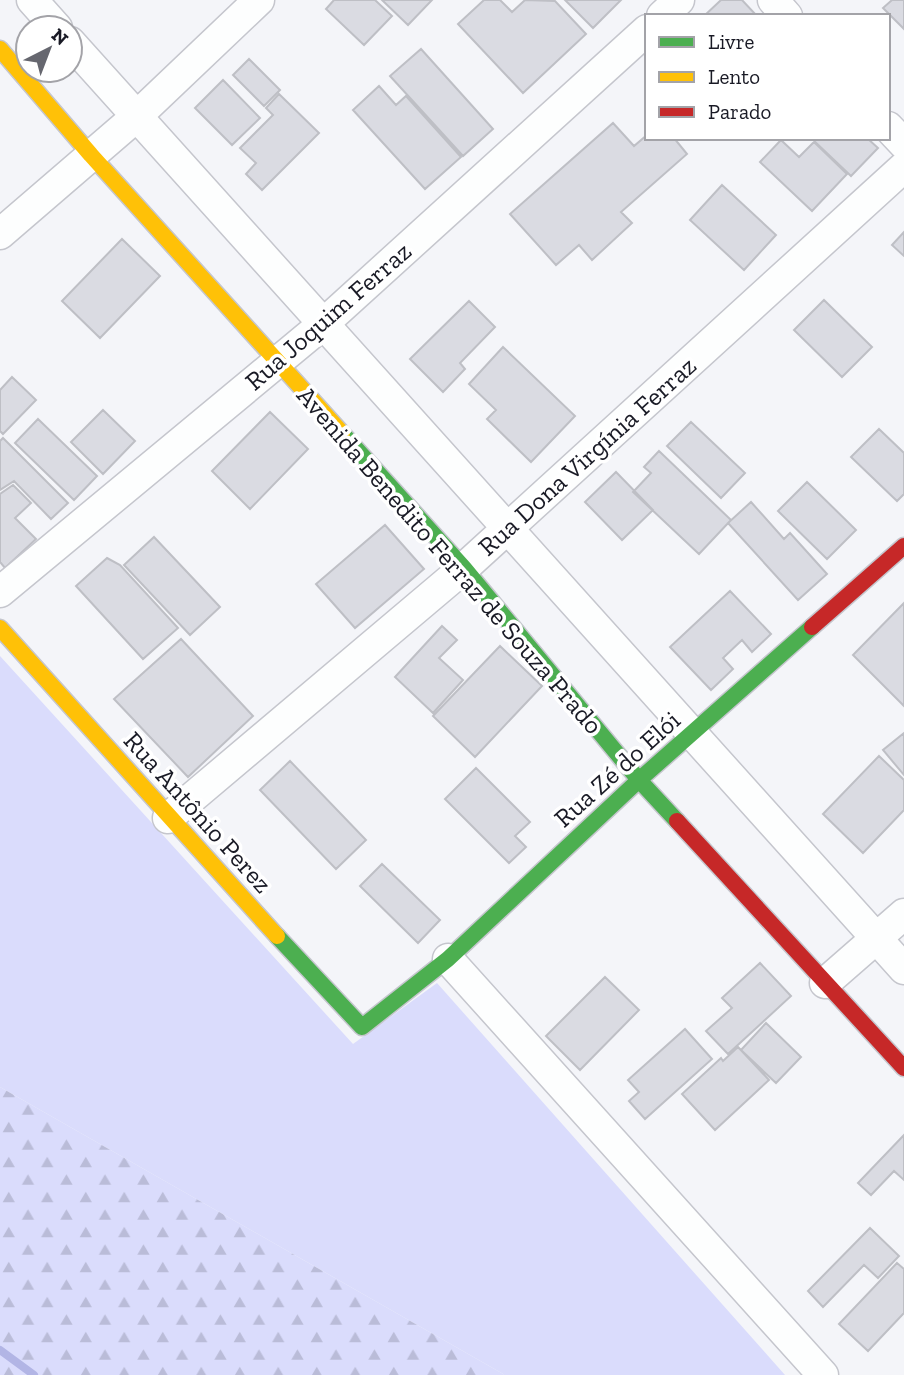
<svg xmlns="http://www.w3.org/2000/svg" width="904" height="1375" font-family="'Zilla Slab',serif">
	<defs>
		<pattern id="forest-firs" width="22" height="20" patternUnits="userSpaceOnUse" patternTransform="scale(1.75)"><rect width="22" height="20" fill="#dadcfc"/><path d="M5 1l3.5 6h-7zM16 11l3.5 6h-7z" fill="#babcd8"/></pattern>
	</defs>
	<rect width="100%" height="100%" fill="#f4f5f9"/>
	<path fill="#dadcfc" d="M0 656 353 1044 437 983 785 1375H505L0 1087Z"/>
	<path fill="url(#forest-firs)" d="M0 1087 505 1375H0Z"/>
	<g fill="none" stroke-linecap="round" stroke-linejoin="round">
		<path stroke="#b2b5e5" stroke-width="8" d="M0 1350 34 1375"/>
	</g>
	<path fill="#dadbe2" stroke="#bebfc5" stroke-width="2" d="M334 0H375L392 16 364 45 326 9Z
		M382 0H432L408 25Z
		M484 0H500L512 12 525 0 555 1 586 34 523 93 458 24Z
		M565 0H621L593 28Z
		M721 0H742L757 16H704Z
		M892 0H904V29L883 8Z
		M421 49 493 129 463 156 390 76Z
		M249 59 280 90 264 106 233 75Z
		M223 80 260 118 232 145 195 108Z
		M379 86 396 105 406 96 461 157 425 189 353 110Z
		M279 94 319 133 262 190 246 174 256 163 240 148 273 115 266 108Z
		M613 123 634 146 647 135V138H674L687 154 621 212 632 223 592 260 579 245 556 265 510 214Z
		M811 138H867L878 148 851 176Z
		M781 140 799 157 814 142 847 174 812 211 760 162Z
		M722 185 776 235 744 270 690 220Z
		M904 232V256L892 245Z
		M122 239 160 276 100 338 62 301Z
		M824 300 872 347 842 377 794 330Z
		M469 301 495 327 460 363 465 369 443 392 410 359Z
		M503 347 575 416 531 462 487 419 496 410 469 384Z
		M12 377 36 400 3 434 0 431V390Z
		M103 410 135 441 103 474 71 442Z
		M270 412 308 449 250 509 212 471Z
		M38 419 97 476 74 500 15 443Z
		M691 422 745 473 721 498 667 446Z
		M879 429 904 453V494L897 501 851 457Z
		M3 438 68 503 51 519 14 481 0 490V441Z
		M659 451 731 520 699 554 633 492 651 473 644 467Z
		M616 472 653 510 622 540 585 502Z
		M807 482 856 530 827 559 778 511Z
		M13 485 31 503 15 518 36 539 5 568 0 562V494Z
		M751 502 784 539 790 533 827 574 798 600 728 523Z
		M385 525 424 569 355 628 316 584Z
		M154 537 220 607 190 635 124 565Z
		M107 558 120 565 178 628 143 659 76 586Z
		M730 591 771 634 752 652 742 640 723 658 733 669 711 690 670 647Z
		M904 603V706L853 655Z
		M442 626 457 640 439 658 463 680 433 713 395 677Z
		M181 639 253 716 188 777 114 699Z
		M500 646 542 686 475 757 433 716Z
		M904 733V775L883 750Z
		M879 756 904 780V810L863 853 823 814Z
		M290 761 366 840 336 869 260 790Z
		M476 768 530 822 515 836 526 847 509 863 445 799Z
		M382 864 440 920 418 943 360 886Z
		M760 963 791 996 728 1054 706 1031 732 1008 722 998Z
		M605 977 639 1010 580 1070 546 1036Z
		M766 1023 801 1057 776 1083 741 1050Z
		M685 1029 712 1059 645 1119 629 1101 639 1092 628 1080Z
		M738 1047 769 1080 715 1130 682 1094 721 1058 723 1061Z
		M904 1135V1180L894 1171 871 1195 858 1183Z
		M870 1228 899 1256 878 1278 864 1265 823 1307 808 1291Z
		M897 1263 904 1269V1313L868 1351 839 1324Z"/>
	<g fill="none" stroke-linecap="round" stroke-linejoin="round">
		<defs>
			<path id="street" d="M32 0 57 28
				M773 0 787 16
				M662 16 679 0
				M70 42 904 969
				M888 127 904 144
				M0 234 137 116 259 0
				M0 592 322 325 647 30
				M168 818 464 568 904 167
				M448 959 823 1375
				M825 983 904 914"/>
			<path id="fast" d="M342 433 464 568 639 780 677 821
				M277 936 362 1027 448 959 639 780 812 627"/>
			<path id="slow" d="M0 49 91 155 342 433
				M0 628 277 936"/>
			<path id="jam" d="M812 627 904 546
				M677 821 904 1068"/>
		</defs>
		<use href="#street" stroke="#c5c6cd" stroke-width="33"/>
		<use href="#fast" stroke="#c5c6cd" stroke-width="19"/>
		<use href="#slow" stroke="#c5c6cd" stroke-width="19"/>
		<use href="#jam" stroke="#c5c6cd" stroke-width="19"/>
		<use href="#street" stroke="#fdfefe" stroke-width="30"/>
		<use href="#fast" stroke="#4caf50" stroke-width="16"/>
		<use href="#slow" stroke="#ffc107" stroke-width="16"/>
		<use href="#jam" stroke="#c62828" stroke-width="16"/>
	</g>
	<g text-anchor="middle" stroke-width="7" stroke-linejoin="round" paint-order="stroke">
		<g font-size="26" fill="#191a25" stroke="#fff">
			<text transform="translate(328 316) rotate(-41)" y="9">Rua Joquim Ferraz</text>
			<text transform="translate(587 456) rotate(-42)" y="9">Rua Dona Virgínia Ferraz</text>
			<text transform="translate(450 560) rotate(49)" y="9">Avenida Benedito Ferraz de Souza Prado</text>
			<text transform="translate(617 769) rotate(-42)" y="9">Rua Zé do Elói</text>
			<text transform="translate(198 812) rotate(48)" y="9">Rua Antônio Perez</text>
		</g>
	</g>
	<rect x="645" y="14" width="245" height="126" fill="#ffffff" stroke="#a3a3a8" stroke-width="2"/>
	<rect x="659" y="37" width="35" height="10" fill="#4caf50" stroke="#a3a3a8" stroke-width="2"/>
	<text x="708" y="49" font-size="21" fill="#191a25">Livre</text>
	<rect x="659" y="72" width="35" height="10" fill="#ffc107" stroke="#a3a3a8" stroke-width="2"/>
	<text x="708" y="84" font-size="21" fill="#191a25">Lento</text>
	<rect x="659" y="107" width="35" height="10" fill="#c62828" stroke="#a3a3a8" stroke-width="2"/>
	<text x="708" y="119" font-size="21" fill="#191a25">Parado</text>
	<g transform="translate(49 49) rotate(42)"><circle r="33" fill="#ffffff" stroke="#a3a3a8" stroke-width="2"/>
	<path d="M0-5L12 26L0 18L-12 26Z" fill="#66676f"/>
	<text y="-10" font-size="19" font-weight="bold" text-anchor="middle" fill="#191a25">N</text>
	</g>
</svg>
